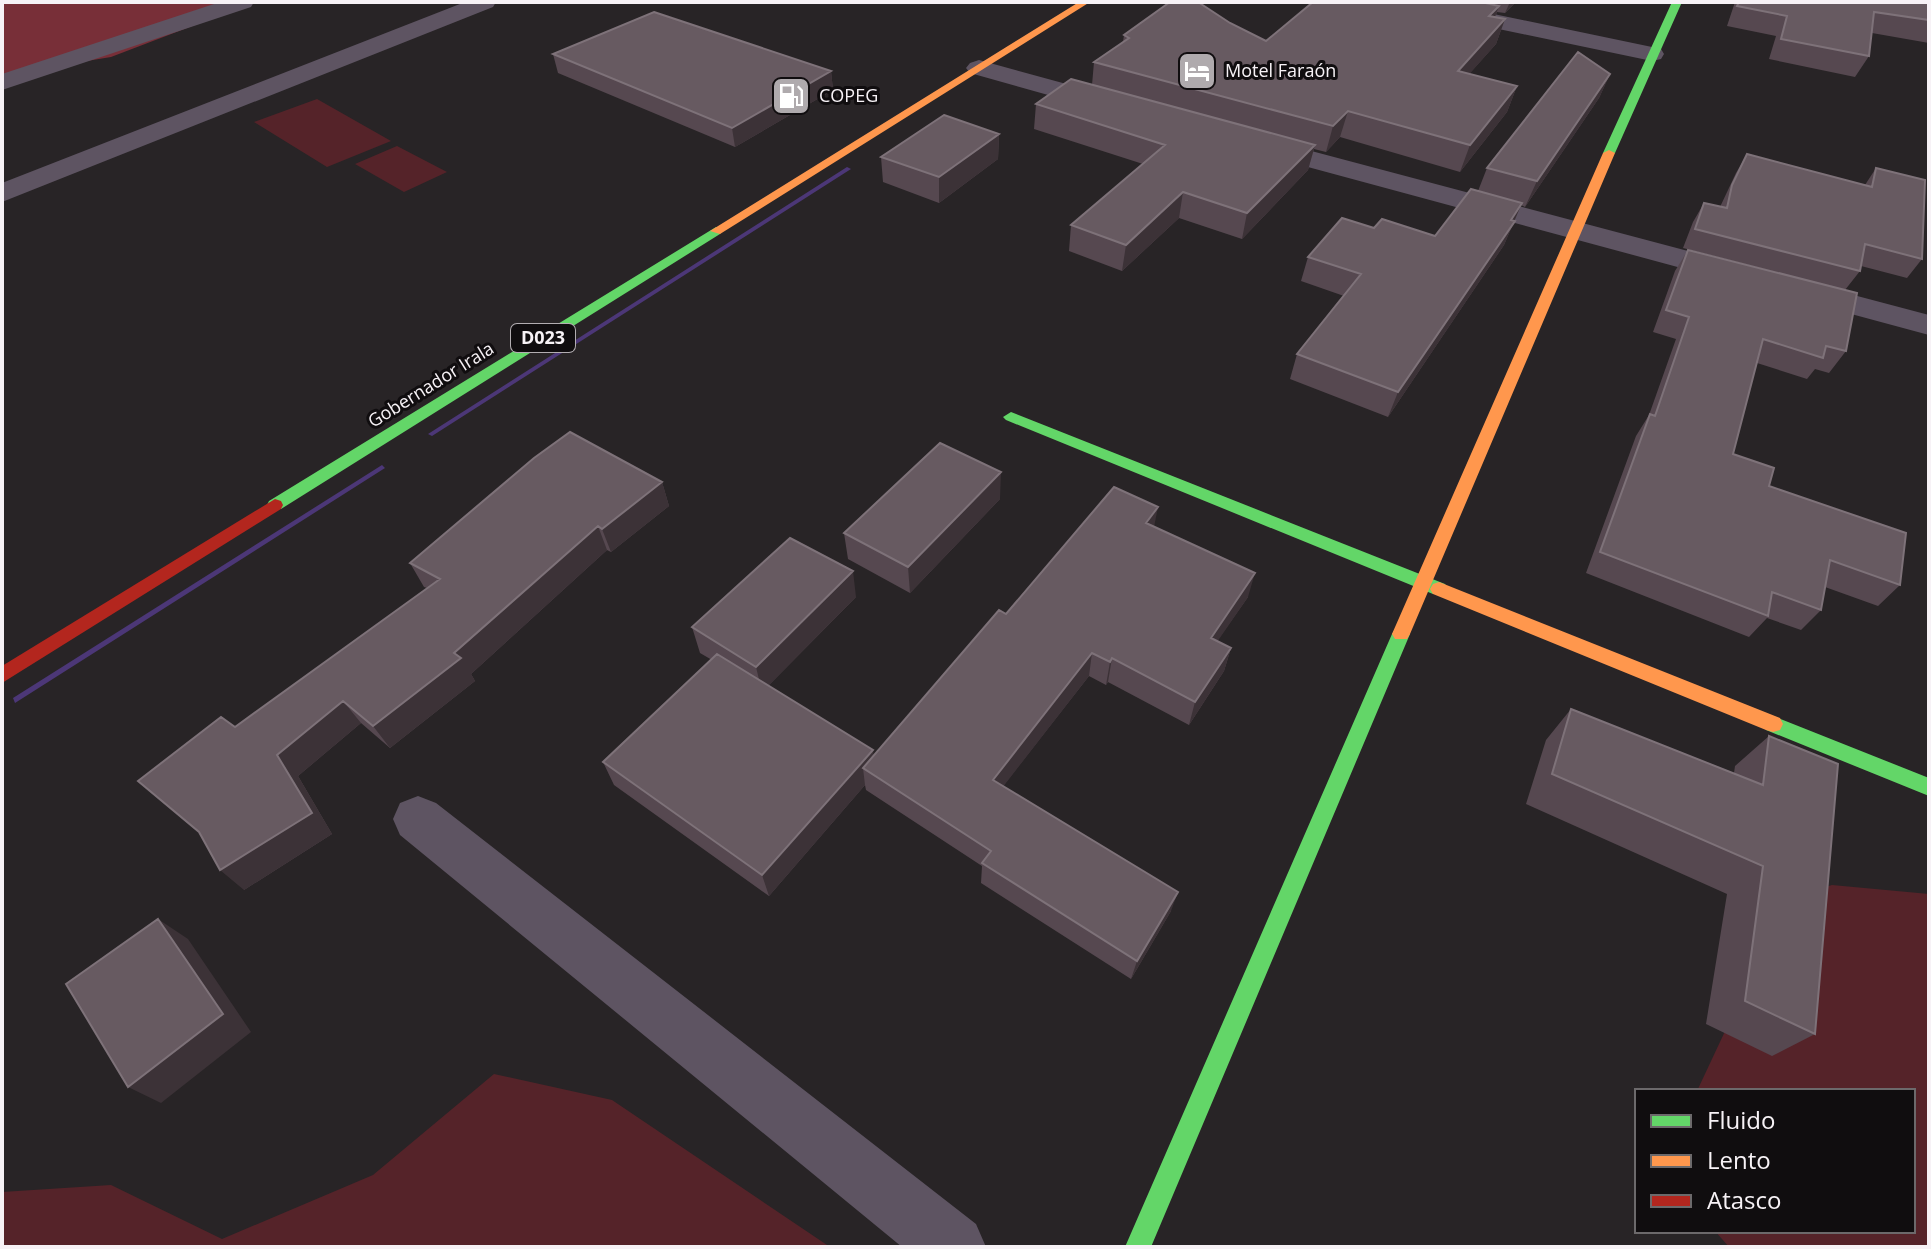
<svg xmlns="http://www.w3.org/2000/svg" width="1931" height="1249" font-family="'Open Sans',sans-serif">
	<rect width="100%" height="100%" fill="#282426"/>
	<path fill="#552329" d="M317 99 391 141 327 167 254 122Z
		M397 146 447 172 404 192 355 164Z
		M1832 885 1929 894V1247H1729L1715 1231H1913V1091H1697L1787 899Z
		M494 1074 612 1100 830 1247H2V1192L111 1185 222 1239 373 1175Z"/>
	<path fill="#782f38" d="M2 2H255L111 57 2 75Z"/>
	<path fill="#4c3777" d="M847 167 851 169 432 436 428 434Z
		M382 465 385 468 15 703 13 698Z"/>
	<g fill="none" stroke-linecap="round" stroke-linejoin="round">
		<path fill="#5e5462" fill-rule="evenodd" d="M220 2H254L251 7 2 90V74Z
			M465 2H496L493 7 2 202V183Z
			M1392 2H1436L1652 47 1661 49 1664 54 1661 59 1652 61 1403 9 1395 7Z
			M979 60 1125 100 1129 106 1125 112 1116 114 970 73 966 68 970 63Z
			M1255 136 1929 315V335L1245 150 1241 144 1245 138Z
			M418 796 436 803 976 1224 986 1247H902L400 835 393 819 400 803Z"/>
		<path fill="#63d668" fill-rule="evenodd" d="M1672 2H1682L1615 153 1605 155 1603 153Z
			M716 227 722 231 720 234 281 509H269L267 505 269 501Z
			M1011 412 1445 584 1448 589 1445 594H1433L1006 420 1003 417Z
			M1401 627 1407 629 1410 634 1151 1247H1125L1392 634 1395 629Z
			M1773 716 1929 778V796L1766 730 1763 724 1766 718Z"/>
		<path fill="#ff974d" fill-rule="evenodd" d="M1079 2H1090L720 234 710 231Z
			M1609 150 1615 153 1410 634 1407 639H1395L1392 634 1603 153Z
			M1439 582 1780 718 1783 724 1780 730 1773 732 1766 730 1433 594 1430 589 1433 584Z"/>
		<path fill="#b3261e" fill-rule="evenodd" d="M275 499 281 501 283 505 281 509 2 683V666Z"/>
	</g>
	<path fill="#564850" d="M1313 2H1516L1505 13 1497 12 1495 17 1505 19 1496 44 1469 74 1517 86 1507 112 1460 172 1340 137 1326 152 1314 149 1308 170 1242 239 1179 218 1122 271 1069 251 1071 225 1143 164 1034 129 1036 104 1092 85 1094 62 1123 42 1124 35 1230 23 1266 41Z
		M1735 2H1929V43L1872 33 1869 56 1855 77 1769 59 1776 36 1727 26Z
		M553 54 831 71 833 90 735 147 558 73Z
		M1610 74 1599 98 1525 207 1521 205 1504 245 1388 417 1290 379 1297 354 1344 296 1301 281 1308 257 1374 228 1435 236 1478 191 1487 168Z
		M999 134 998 159 939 203 883 182 881 157Z
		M1747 154 1865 185 1876 168 1922 259 1907 278 1861 266 1860 271 1845 290 1683 248 1693 222 1704 203 1720 207 1736 173Z
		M1688 250 1846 351 1829 373 1815 369 1807 379 1757 363 1733 454 1769 486 1900 585 1878 606 1825 587 1821 610 1801 630 1767 618 1749 637 1586 573 1636 436 1649 415 1676 339 1653 332 1675 271Z
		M662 482 669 506 611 552 607 550 471 674 475 681 390 748 361 723 298 776 332 834 244 890 235 727 427 588 424 587 410 563Z
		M1000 499 910 593 848 559 844 533Z
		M1154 527 1248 597 1217 641 1231 648 1224 671 1189 725 1108 682 1106 685 1089 676 1003 786 1171 911 1131 979 981 883 982 866 866 790 865 785 769 896 614 785 603 762 712 660 700 653 692 627 856 597 768 686 873 750V756L1006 614Z
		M1571 709 1734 773 1735 766 1769 736 1815 1034 1772 1056 1706 1024 1727 894 1526 804 1546 740Z"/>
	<path fill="#3c3237" d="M1510 2H1516L1505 13Z
		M1499 6 1490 30 1489 16Z
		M1505 19 1496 44 1449 97 1458 71Z
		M831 71 833 90 735 147 732 128Z
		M1610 74 1599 98 1525 207 1537 181Z
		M1517 86 1507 112 1460 172 1470 145Z
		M1348 111 1340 137 1326 152 1333 126Z
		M999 134 998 159 939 203V177Z
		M1315 145 1308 170 1242 239 1247 213Z
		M1183 192 1179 218 1122 271 1126 245Z
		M1522 203 1504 245 1388 417 1398 392Z
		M1001 472 1000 499 910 593 908 567Z
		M662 482 669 506 611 552 602 529Z
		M1158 507 1153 532 1146 523Z
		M598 526 607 550 471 674 475 681 390 748 373 726Z
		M853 571 856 597 762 692 756 667Z
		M1255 573 1248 597 1204 661 1211 638Z
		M1231 648 1224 671 1189 725 1195 702Z
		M1092 653 1089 676 992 801 993 780Z
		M1112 658 1108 682 1106 685 1110 662Z
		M343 701 361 723 298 776 332 834 244 890 220 870 277 755Z
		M873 750 876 773 863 768 865 785 769 896 762 875Z
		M1178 892 1171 911 1131 979 1137 961Z
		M158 919 188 939 251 1032 161 1103 128 1087Z"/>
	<path fill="#675a61" stroke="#7e7279" stroke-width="2" d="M1170 2H1198L1230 23 1266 41 1313 2H1481L1499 6 1489 16 1505 19 1458 71 1517 86 1470 145 1348 111 1333 126 1094 62 1129 38 1124 35Z
		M1739 2H1929V20L1874 12 1869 56 1781 39 1787 16 1737 6Z
		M654 12 831 71 732 128 553 54Z
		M1578 52 1610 74 1537 181 1487 168Z
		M1071 79 1315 145 1247 213 1183 192 1126 245 1071 225 1165 145 1036 104Z
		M944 115 999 134 939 177 881 157Z
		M1747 154 1872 187 1876 168 1925 180 1922 259 1865 244 1860 271 1695 229 1704 203 1727 208 1732 185Z
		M1471 189 1522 203 1511 220 1515 221 1398 392 1297 354 1361 274 1308 257 1342 218 1374 228 1382 219 1435 236Z
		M1688 250 1857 293 1846 351 1826 346 1823 358 1763 339 1733 454 1774 468 1769 486 1906 533 1900 585 1830 560 1821 610 1772 592 1768 616 1600 552 1650 414 1655 416 1689 317 1666 310Z
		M570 432 662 482 602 529 598 526 454 653 461 658 373 726 343 701 277 755 312 813 220 870 199 832 138 781 221 717 235 727 440 579 410 563 534 458Z
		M940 443 1001 472 908 567 844 533Z
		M1114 487 1158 507 1146 523 1255 573 1211 638 1231 648 1195 702 1112 658 1110 662 1092 653 993 780 1178 892 1137 961 982 863 991 851 863 768 999 610 1006 614Z
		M790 538 853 571 756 667 692 627Z
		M717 654 873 750 762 875 603 762Z
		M1571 709 1763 785 1769 736 1838 764 1815 1034 1745 1001 1763 866 1552 774Z
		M158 919 223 1014 128 1087 66 984Z"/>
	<defs>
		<symbol id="hotel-square" viewBox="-11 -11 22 22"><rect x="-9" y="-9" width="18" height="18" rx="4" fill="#afaaad" stroke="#100d0f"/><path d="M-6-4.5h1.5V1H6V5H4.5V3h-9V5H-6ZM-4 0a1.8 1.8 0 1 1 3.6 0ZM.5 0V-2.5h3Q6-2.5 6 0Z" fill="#fff"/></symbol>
		<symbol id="fuel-square" viewBox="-11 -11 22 22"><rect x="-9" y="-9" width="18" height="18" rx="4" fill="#afaaad" stroke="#100d0f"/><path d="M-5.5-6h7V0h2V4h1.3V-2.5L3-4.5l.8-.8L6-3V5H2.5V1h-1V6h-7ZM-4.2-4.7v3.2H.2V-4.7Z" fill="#fff"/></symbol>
	</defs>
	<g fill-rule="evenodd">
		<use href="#hotel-square" x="1175" y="49" width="44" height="44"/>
		<use href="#fuel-square" x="769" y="74" width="44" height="44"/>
	</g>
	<g text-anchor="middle" stroke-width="6" stroke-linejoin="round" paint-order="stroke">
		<g font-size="18" fill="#f7f2f6" stroke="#100d0f" text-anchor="start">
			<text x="1225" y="77">Motel Faraón</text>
			<text x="819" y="102">COPEG</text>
		</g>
		<rect fill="#100d0f" stroke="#b2adb1" stroke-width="2" x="511" y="324" width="64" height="28" rx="6"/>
		<g font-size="18" font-weight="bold" fill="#f7f2f6">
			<text x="543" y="344">D023</text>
		</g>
		<g font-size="18" fill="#f7f2f6" stroke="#100d0f">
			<text transform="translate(431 385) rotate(-32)" y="6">Gobernador Irala</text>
		</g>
	</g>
	<rect width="1931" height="1249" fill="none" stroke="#f7f2f6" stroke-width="8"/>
	<rect x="1635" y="1089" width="280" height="144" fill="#100d0f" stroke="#6c696b" stroke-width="2"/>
	<rect x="1651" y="1115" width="40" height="12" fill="#63d668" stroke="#6c696b" stroke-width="2"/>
	<text x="1707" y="1129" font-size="24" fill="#f7f2f6">Fluido</text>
	<rect x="1651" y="1155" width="40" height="12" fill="#ff974d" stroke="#6c696b" stroke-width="2"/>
	<text x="1707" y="1169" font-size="24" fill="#f7f2f6">Lento</text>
	<rect x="1651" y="1195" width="40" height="12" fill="#b3261e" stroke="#6c696b" stroke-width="2"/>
	<text x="1707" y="1209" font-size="24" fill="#f7f2f6">Atasco</text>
</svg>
